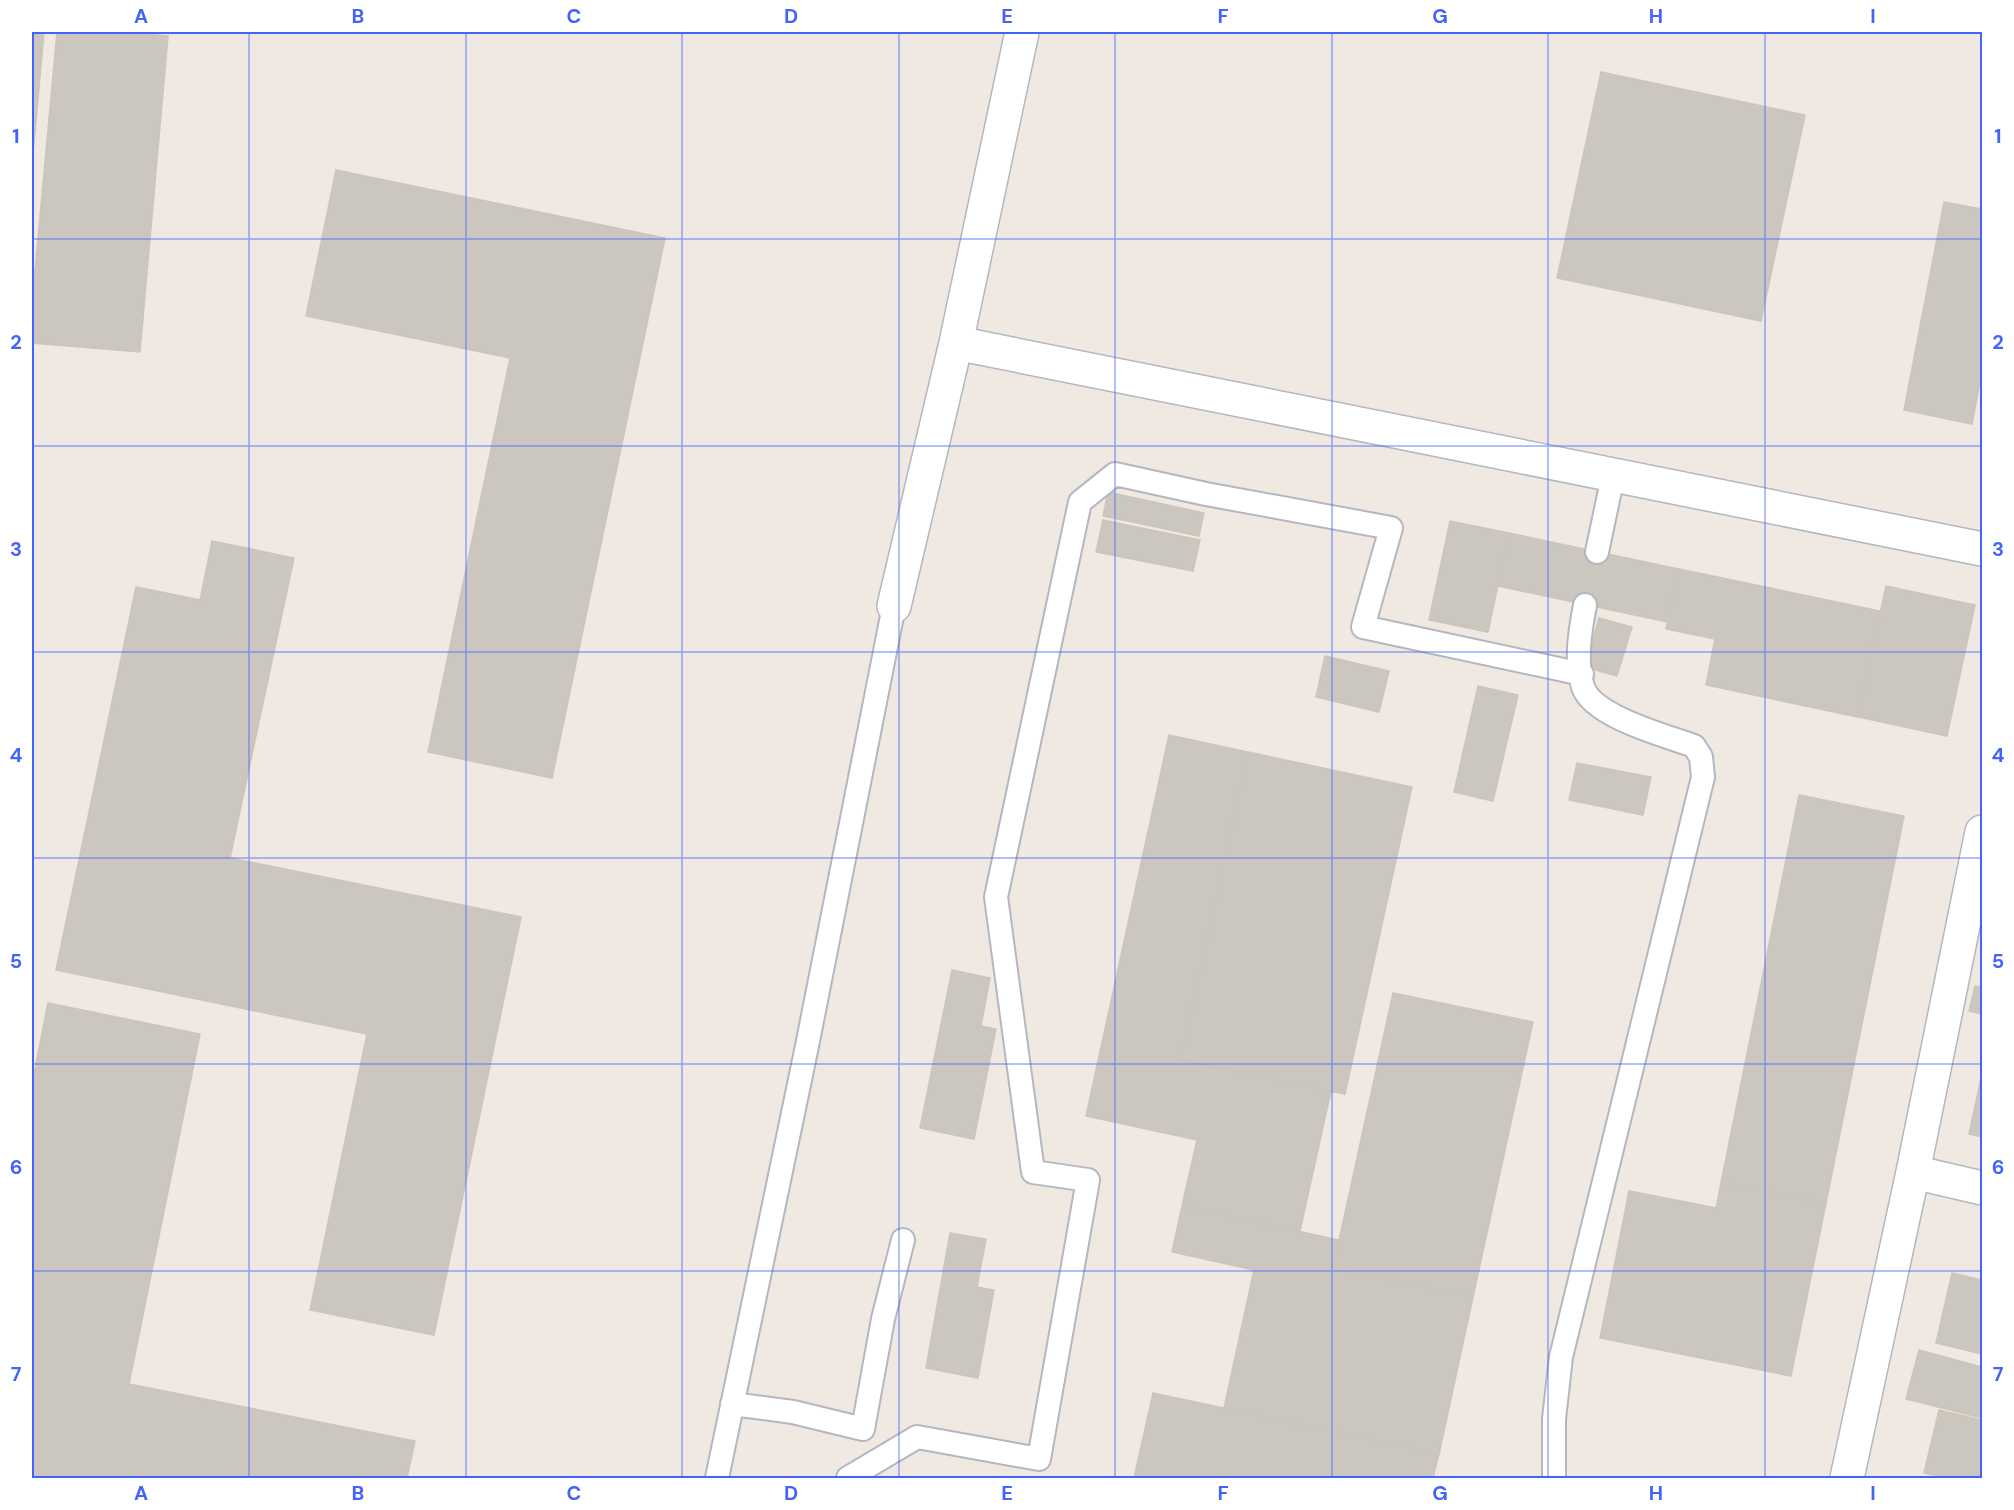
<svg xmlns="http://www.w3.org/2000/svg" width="2014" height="1510" font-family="'DM Sans',sans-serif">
	<rect width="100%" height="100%" fill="#efe9e1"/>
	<path fill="#cbc7bf" stroke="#cbc5ba" stroke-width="1.5" d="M32 32H44L32 164Z
		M57 32H120L168 36 140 352 32 343V303Z
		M1601 72 1805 115 1761 321 1557 278Z
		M336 170 665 238 552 778 428 752 510 358 306 316Z
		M1944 202 1982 209V371L1972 424 1904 410Z
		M1108 492 1204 513 1199 536 1103 516Z
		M1103 520 1200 540 1193 571 1096 552Z
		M1450 521 1509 533 1488 632 1429 620Z
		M1509 533 1679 569 1668 622 1498 586Z
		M212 541 294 558 230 858 521 917 434 1335 310 1310 367 1034 56 970 136 587 200 600Z
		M1679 569 1880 611 1858 717 1706 685 1715 639 1666 629Z
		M1886 586 1975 605 1947 736 1858 717Z
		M1599 618 1632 627 1617 676 1585 667Z
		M1325 656 1389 671 1379 712 1316 697Z
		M1478 686 1518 695 1493 801 1454 792Z
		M1169 735 1248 752 1181 1060 1331 1091 1300 1231 1182 1206 1197 1140 1086 1116Z
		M1248 752 1412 787 1345 1094 1181 1060Z
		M1577 763 1651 777 1643 815 1569 800Z
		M1799 795 1904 816 1826 1203 1721 1183Z
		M952 970 990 978 981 1026 996 1029 974 1139 920 1128Z
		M1975 986 1982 987V1014L1969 1011Z
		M1393 993 1533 1022 1473 1297 1333 1268Z
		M48 1003 200 1034 129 1384 415 1441 407 1478H32V1084Z
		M1981 1078H1982V1137L1969 1134Z
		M1721 1183 1826 1203 1791 1376 1600 1338 1629 1191 1716 1208Z
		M1182 1206 1339 1240 1333 1268 1473 1297 1439 1454 1224 1408 1254 1270 1172 1252Z
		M950 1233 986 1239 977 1287 994 1290 978 1378 926 1368Z
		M1952 1273 1982 1280V1354L1936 1343Z
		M1919 1350 1982 1367V1418L1906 1399Z
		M1153 1393 1439 1454 1433 1478H1134Z
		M1939 1410 1982 1420V1478H1949L1924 1473Z"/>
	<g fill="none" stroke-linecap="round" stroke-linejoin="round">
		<defs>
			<path id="service" d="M1597 552 1613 476
				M732 1404 793 1412 863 1429 883 1319 903 1240
				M717 1478 807 1046 894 606
				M848 1478 917 1437 1039 1459 1088 1180 1033 1172 996 897 1080 502 1115 474 1206 494 1391 528 1363 627 1582 674
				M1554 1478V1419L1561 1357 1703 777 1701 757 1694 746C1667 736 1593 717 1583 687 1575 661 1580 631 1585 605"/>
			<path id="minor" d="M956 343 1982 549
				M894 606 956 343 1022 32
				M1913 1172 1982 1188
				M1847 1478 1913 1172 1982 832"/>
		</defs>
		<use href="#service" stroke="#b4b7c1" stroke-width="26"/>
		<use href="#minor" stroke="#b4b7c1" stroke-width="36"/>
		<use href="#service" stroke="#fff" stroke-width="22"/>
		<use href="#minor" stroke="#fff" stroke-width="33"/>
	</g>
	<path fill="none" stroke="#4264fb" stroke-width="1.5" stroke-opacity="0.55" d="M249 32V1478M466 32V1478M682 32V1478M899 32V1478M1115 32V1478M1332 32V1478M1548 32V1478M1765 32V1478M32 239H1982M32 446H1982M32 652H1982M32 858H1982M32 1064H1982M32 1271H1982"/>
	<rect width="2014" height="1510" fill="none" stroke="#ffffff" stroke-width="66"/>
	<rect x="33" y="33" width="1948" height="1444" fill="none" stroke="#4264fb" stroke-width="2"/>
	<g font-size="20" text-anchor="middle" font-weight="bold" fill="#4264fb">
		<text x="141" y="23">A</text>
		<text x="358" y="23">B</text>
		<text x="574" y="23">C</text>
		<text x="791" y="23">D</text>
		<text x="1007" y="23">E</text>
		<text x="1223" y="23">F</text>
		<text x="1440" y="23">G</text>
		<text x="1656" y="23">H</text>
		<text x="1873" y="23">I</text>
		<text x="16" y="143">1</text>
		<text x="1998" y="143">1</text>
		<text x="16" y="349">2</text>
		<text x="1998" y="349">2</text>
		<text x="16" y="556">3</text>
		<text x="1998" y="556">3</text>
		<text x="16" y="762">4</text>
		<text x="1998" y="762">4</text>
		<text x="16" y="968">5</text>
		<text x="1998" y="968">5</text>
		<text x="16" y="1174">6</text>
		<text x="1998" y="1174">6</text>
		<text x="16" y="1381">7</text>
		<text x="1998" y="1381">7</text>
		<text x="141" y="1500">A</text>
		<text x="358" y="1500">B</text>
		<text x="574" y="1500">C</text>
		<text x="791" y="1500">D</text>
		<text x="1007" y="1500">E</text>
		<text x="1223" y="1500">F</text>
		<text x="1440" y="1500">G</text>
		<text x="1656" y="1500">H</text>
		<text x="1873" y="1500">I</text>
	</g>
</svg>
